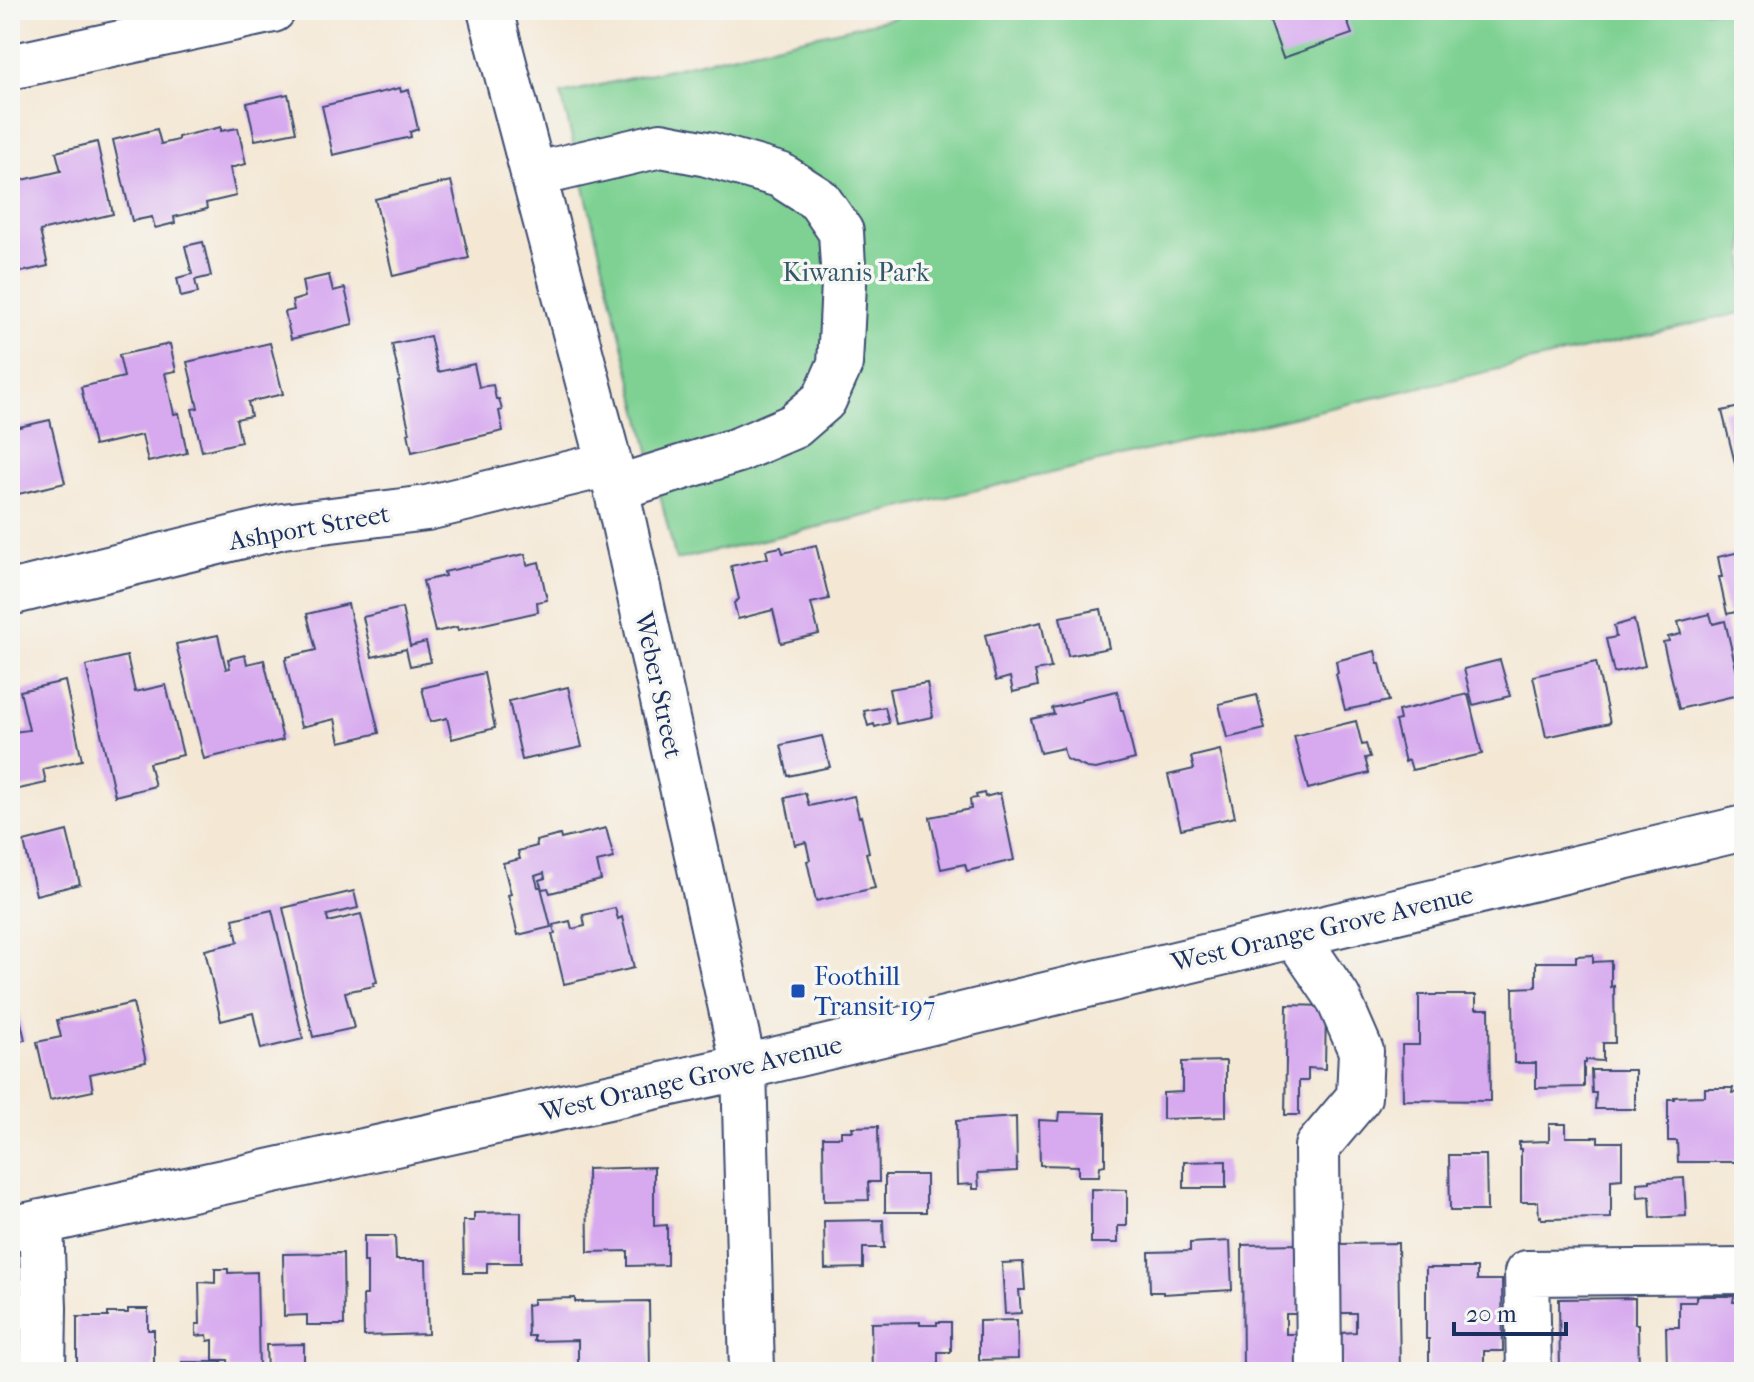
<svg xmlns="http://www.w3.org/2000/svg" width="1754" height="1382" font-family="'IM FELL French Canon',serif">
	<rect width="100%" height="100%" fill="#f6f6f2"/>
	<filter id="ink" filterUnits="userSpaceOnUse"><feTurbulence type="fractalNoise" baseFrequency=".0125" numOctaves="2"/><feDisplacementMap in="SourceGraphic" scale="16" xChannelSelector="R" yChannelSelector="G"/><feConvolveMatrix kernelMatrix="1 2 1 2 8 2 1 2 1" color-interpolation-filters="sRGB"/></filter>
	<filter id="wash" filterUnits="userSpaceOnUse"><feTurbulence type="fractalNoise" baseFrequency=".006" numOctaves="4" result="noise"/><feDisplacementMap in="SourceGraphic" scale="32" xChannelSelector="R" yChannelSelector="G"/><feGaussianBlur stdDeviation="1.8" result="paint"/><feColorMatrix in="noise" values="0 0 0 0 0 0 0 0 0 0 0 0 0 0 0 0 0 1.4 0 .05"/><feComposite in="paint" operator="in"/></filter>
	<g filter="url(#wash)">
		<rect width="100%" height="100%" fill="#f4e8d5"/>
		<path fill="#7ed193" stroke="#4c8078" stroke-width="2" d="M927 10H1744V312L676 560 561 94Z"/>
		<g id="blocks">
			<path fill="#d7a9ef" d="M1199 10H1224L1202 18Z
				M1266 10H1343L1352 34 1283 58Z
				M400 88 401 92 409 90 418 129 410 132 411 137 333 155 322 106Z
				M288 94 296 132 255 140 247 103Z
				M221 127V131L238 128 246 164 230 168 236 196 206 203 207 209 174 217 175 223 155 228 152 217 132 221 113 140 157 129 161 144 178 140V137Z
				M97 142 113 214 40 231 48 266 12 274 10 266V183L61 171 56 152Z
				M451 181 469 258 393 276 375 199Z
				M203 242 211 276 195 280 198 293 181 297 177 278 192 274 185 246Z
				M329 275 333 291 345 288 353 324 291 339 285 312 294 310 292 301 305 297 302 281Z
				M430 336 438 372 474 364 479 387 493 385 496 399H499L502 410 499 411 503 431 412 452 408 433H410L398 382 400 381 392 344Z
				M270 343 283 394 248 402 251 416 236 419 241 442 202 451 192 409 198 408 187 362Z
				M170 344 176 371 165 373 174 414 179 413 187 453 148 462 142 435 94 446 81 387 124 377 119 355Z
				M1744 406V495H1743L1722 411Z
				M50 420 65 483 10 496V429Z
				M816 545 829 599 811 603 819 634 781 643 773 610 738 619 734 603 739 599 731 566 768 558 766 550 781 547 783 553Z
				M1744 551V610L1727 614 1719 577H1722L1718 557Z
				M525 554 527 565 539 562 547 600 537 602 538 612 458 630 457 627 435 632 423 581 445 576 444 572Z
				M348 604 379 733 340 742 335 719 301 727 285 660 287 659V657L316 650 307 614Z
				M402 608 410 646 426 642 431 662 410 666 406 649 372 657 363 617Z
				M1101 609 1109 648 1068 656 1060 617Z
				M1710 614 1713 624 1725 621 1742 694 1679 709 1663 642 1669 641 1668 637 1681 634 1678 622Z
				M1634 620 1645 666 1614 673 1606 639 1616 637 1614 626Z
				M1041 622 1051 668 1035 671 1038 686 1013 692 1010 677 996 681 985 635Z
				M218 635 226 669 230 668 228 659 245 655 247 664 264 660 283 740 204 759 176 644Z
				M1375 651 1378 664H1380L1389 701 1345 710 1336 674 1338 673 1336 661Z
				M127 656 135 692 166 685 183 755 149 763 155 786 115 796 86 666Z
				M1500 660 1510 696 1473 705 1464 669Z
				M1596 662 1610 723 1546 737 1533 676Z
				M484 673 495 728 452 739 447 718 430 722 422 688Z
				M65 681 82 760 43 769 46 783 10 791V719L14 732 29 730 20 691Z
				M927 683 933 717 896 724 889 689Z
				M568 687 582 747 522 760 509 701Z
				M1117 691 1121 710H1123L1135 759 1096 769 1087 768 1066 759 1063 748 1040 753 1031 719 1054 714 1052 708 1081 701V699Z
				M1468 694 1482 754 1412 770 1409 760 1405 762 1395 721 1400 720 1398 711Z
				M1257 695 1265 729 1227 738 1219 704Z
				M885 707 889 723 875 727 874 724 868 726 864 711Z
				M1356 721 1362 745 1366 744 1370 757 1365 758 1369 773 1308 789 1294 736Z
				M822 736 830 767 788 776 781 745Z
				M1220 750 1235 817 1181 829 1168 775 1194 769 1191 757Z
				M805 793 809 806 854 796 859 817 861 816 869 852 866 853 875 888 816 901 807 861 810 860 806 842 795 845 785 798Z
				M984 793 985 797 1000 793 1014 860 967 871 965 864 941 869 930 817 971 809 970 799 977 798 976 795Z
				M606 828 614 858 597 862 601 880 550 893 548 888 542 889 539 880 545 878 544 873 535 876 538 887H541L551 927 518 935 508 895 511 894 503 863 520 859 518 851 537 846 536 841 560 835 561 839Z
				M67 831 80 884 36 895 24 842Z
				M354 891 358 908 327 915 328 922 361 914 377 982 373 983 374 986 345 992 354 1028 313 1037 283 908Z
				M615 908 618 919 622 917 634 968 564 984 552 934H555L553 925 570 921 572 929 585 926 583 915Z
				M272 910 303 1039 261 1049 253 1013 221 1021 205 950 238 942 233 919Z
				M1593 955V962L1611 961V987L1614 986 1615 1043H1603V1061L1586 1060V1063H1584V1087L1536 1088V1063H1514L1513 988 1536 987V962H1576V956Z
				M10 994 14 1005 17 1004 25 1040 10 1043Z
				M1419 995H1476V1009H1489L1490 1101 1403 1100 1402 1045H1419Z
				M133 1003 146 1062 90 1074 93 1091 50 1100 37 1042 61 1037 57 1020Z
				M1287 1005 1326 1006 1325 1069 1308 1068V1081H1299V1115H1285Z
				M1226 1061V1117L1163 1119V1093L1182 1092V1062Z
				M1591 1070H1635V1109H1595L1596 1093H1592Z
				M1705 1088H1733L1732 1093 1744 1092V1162H1678L1677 1141H1668V1099H1674V1097L1705 1096Z
				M1060 1112 1105 1113V1165L1100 1166 1099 1176H1078V1166L1040 1165 1039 1120 1059 1121Z
				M1016 1117 1017 1171 978 1173 979 1189H973V1184L957 1185 956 1121Z
				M1549 1124H1566V1137H1598V1142H1622V1179L1611 1180V1218L1541 1219V1216L1539 1217 1538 1202H1521V1149H1519V1142L1549 1141Z
				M878 1126 879 1182H868L869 1200 824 1201 823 1137H841V1131H853L852 1127Z
				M1449 1155H1486L1487 1211H1450Z
				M1226 1161V1188H1184V1162Z
				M654 1167V1226L667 1225V1265L628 1266V1251L588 1252 587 1169Z
				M885 1175H926V1212H885Z
				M1684 1178 1686 1216 1651 1218 1650 1196 1638 1197 1637 1183 1650 1182V1180Z
				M1091 1189 1127 1190V1226H1118V1243H1091Z
				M521 1212V1263H487V1273H464L463 1221H474V1213Z
				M883 1220 884 1248H863V1268L825 1269 824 1221Z
				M364 1236H395L396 1260H426L428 1334 364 1336 363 1295H367V1262H364Z
				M1230 1241 1232 1290 1163 1294V1292H1150L1149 1252 1190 1251V1243Z
				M1398 1243 1400 1372H1342L1341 1333 1356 1332V1313H1341L1340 1244Z
				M1300 1244V1314H1286V1334H1301V1372H1243L1242 1245Z
				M343 1253 344 1325H307V1315L284 1316 283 1254Z
				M1023 1262 1025 1290H1019L1021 1313 1005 1314 1002 1263Z
				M1426 1268H1477V1280H1502L1503 1351H1484V1372H1426V1364H1429V1339H1426Z
				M215 1269H228V1273L257 1272 259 1370H229L228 1360H213V1340L208 1341 207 1335 196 1336V1324H200L199 1282 215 1283Z
				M1696 1296H1734L1733 1302H1744V1367H1740L1739 1372H1691V1368H1667L1666 1327H1679V1302H1696Z
				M575 1298V1302L649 1301 650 1372H578V1340L534 1341V1336H528L527 1305 533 1304V1299Z
				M1635 1298V1324H1638L1639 1369H1633V1372H1560L1559 1299Z
				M128 1309H148V1330H154V1372H77V1317H108V1313H128Z
				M1017 1320 1018 1359 979 1360V1321Z
				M920 1322V1325H937V1322H951V1352H938V1372H872L871 1323Z
				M304 1344V1372H267L266 1345Z
				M182 1362H222V1372H183Z"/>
		</g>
	</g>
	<g filter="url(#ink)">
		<use href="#blocks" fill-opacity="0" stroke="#3c4b70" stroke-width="2"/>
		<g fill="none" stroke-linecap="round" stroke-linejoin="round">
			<defs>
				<path id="minor" d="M490 10 616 488 744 1067 752 1372
					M10 67 273 10
					M533 175 661 145 707 154 780 175 819 200 841 232 844 283 840 364 824 400 794 426 738 450 616 488
					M10 593 283 526 427 508 609 464
					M1295 935 1338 998 1361 1051 1359 1097 1317 1147 1319 1372
					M41 1222 44 1308 43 1372
					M10 1229 744 1067 1744 828
					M1529 1372 1527 1273 1744 1271"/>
			</defs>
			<use href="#minor" stroke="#3c4b70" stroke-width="48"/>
			<use href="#minor" stroke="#fff" stroke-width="44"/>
		</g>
	</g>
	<rect fill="#1a4fb4" stroke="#f6f6f2" stroke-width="3" x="790" y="983" width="16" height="16" rx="4"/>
	<g text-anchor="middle" stroke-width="7" stroke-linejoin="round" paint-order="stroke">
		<g font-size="26" fill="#34586b" stroke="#f6f6f2">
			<text x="856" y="281">Kiwanis Park</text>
		</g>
		<g font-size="26" fill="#1b2f5e" stroke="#f6f6f2">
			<text transform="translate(309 527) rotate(-10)" y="9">Ashport Street</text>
			<text transform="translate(659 685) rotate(78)" y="9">Weber Street</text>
			<text transform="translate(1322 928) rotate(-13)" y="9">West Orange Grove Avenue</text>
			<text transform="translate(691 1078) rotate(-13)" y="9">West Orange Grove Avenue</text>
		</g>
		<g font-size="26" fill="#164399" stroke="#f6f6f2" text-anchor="start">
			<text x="814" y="985">Foothill<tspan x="814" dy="30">Transit 197</tspan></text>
		</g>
	</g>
	<rect width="1754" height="1382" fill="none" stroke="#f6f6f2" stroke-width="40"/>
	<path d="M1454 1322v12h112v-12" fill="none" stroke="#1b2f5e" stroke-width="4"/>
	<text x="1466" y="1322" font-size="24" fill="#1b2f5e" stroke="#f6f6f2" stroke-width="6" paint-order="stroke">20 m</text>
</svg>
